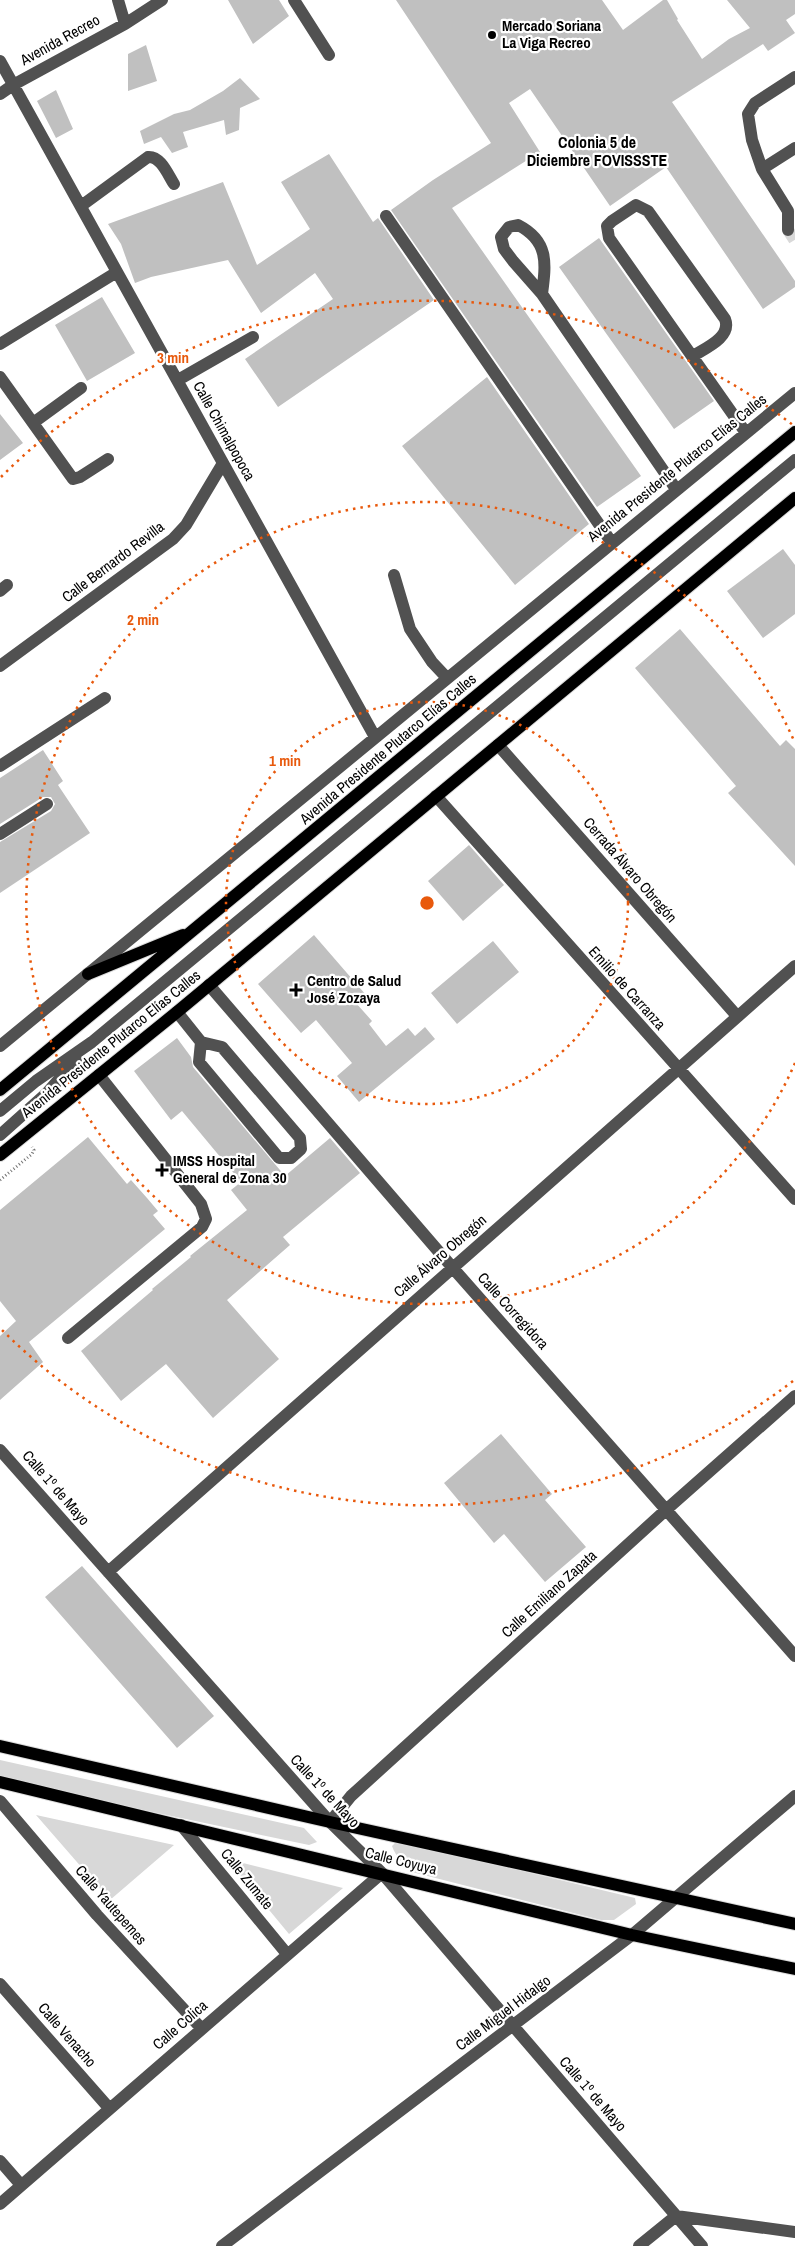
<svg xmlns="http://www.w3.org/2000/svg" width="795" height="2246" font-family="'Archivo Narrow',sans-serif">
	<rect width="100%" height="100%" fill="#fff"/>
	<path fill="#d8d8d8" d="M0 1760 304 1828 317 1842 309 1845 0 1780Z
		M36 1815 174 1845 110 1900Z
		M397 1841 635 1898 636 1904 614 1920H601L412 1872C403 1864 396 1857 392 1846Z
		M227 1859 343 1888 289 1934Z"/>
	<path fill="#c0c0c0" d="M228 0H279L289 16 253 44Z
		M396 0H602L623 30 663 0H667L678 19 677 20 702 59 729 39 750 28 727 0H795V14L786 20 795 33 768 51 763 44 672 102 795 281V287L763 309 666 167 610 206 530 89 509 103 540 152 452 208 641 476 597 507 391 210 433 180 491 143Z
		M146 45 157 81 128 91V54Z
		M240 78 260 99 240 108 239 130 226 135 224 120 183 132 188 147 172 153 161 137 144 144 140 131 174 114 190 110 223 91Z
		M56 90 73 129 56 138 37 101Z
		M329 154 373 222 378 218 434 300 278 407 245 359 333 299 315 273 261 313 228 260 151 277 135 283 121 244 108 224 223 182 257 265 310 229 281 182Z
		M599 238 714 401 674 429 559 267Z
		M102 297 135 353 87 381 55 325Z
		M487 377 589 524 515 585 402 446Z
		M0 414 23 443 0 460Z
		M783 549 795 565V614L763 638 727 591Z
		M680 629 780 746 786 740 795 749V866L728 793 736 786 635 668Z
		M43 750 63 781 58 785 90 833 0 893V842L51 811 55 804 51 797H43L0 824V778Z
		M469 845 504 885 463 921 428 881Z
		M314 935 366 995 356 1003 372 1021 369 1024 386 1046 408 1028 415 1036 425 1027 435 1039 359 1102 337 1076 352 1063 316 1020 301 1033 258 984Z
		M493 941 519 972 457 1024 431 993Z
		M177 1038 191 1057 193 1067 285 1176 330 1138 360 1173 283 1237 290 1245 227 1300 279 1359 213 1418 166 1364 121 1401 81 1351 153 1290 152 1289 191 1257 190 1256 247 1210 231 1190 241 1182 182 1111 171 1120 134 1071Z
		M88 1137 127 1184 131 1180 147 1198 158 1211 153 1215 165 1229 29 1342 43 1362 0 1400V1336L16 1321 0 1301V1210Z
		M501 1434 552 1494 545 1500 586 1547 545 1582 504 1534 494 1543 444 1483Z
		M82 1566 214 1716 177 1748 45 1597Z"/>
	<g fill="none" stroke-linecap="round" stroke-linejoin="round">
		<path stroke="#d9d9d9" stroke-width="12" stroke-dasharray="12 6" stroke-linecap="butt" d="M788 230 795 241"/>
		<defs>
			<path id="major" d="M88 974 183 935
				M0 1090 795 432
				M0 1155 177 1012 795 498
				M0 1746 330 1822 795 1924
				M0 1782 632 1935 795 1969"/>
		</defs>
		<use href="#major" stroke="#dbdbdb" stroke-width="14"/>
		<path stroke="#737373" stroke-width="3" stroke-dasharray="1 2.5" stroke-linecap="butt" d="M0 1180 32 1154 34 1150 32 1147"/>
		<path stroke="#515151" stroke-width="12" d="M118 0 125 24
			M294 0 329 55
			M0 61 375 737
			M0 94 13 85 125 24 162 0
			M762 169 752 140 748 114 755 103 795 77
			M81 206 148 157C161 156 168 175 174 184
			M386 216 612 543
			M788 230V211L762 169 795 148
			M542 294C546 263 549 241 518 225L509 227 501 237 504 249 513 261 542 294 676 489
			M0 344 117 272
			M693 356C706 348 732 337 725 319L648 211 636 205 612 221 607 226 609 238 746 433
			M0 377 73 479 80 477 108 459
			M178 380 253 337
			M33 423 81 388
			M394 575 410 629 432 662 447 678
			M0 591 7 585
			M0 666 173 539 186 525 223 463
			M498 745 737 1016
			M0 766 105 698
			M436 796 795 1199
			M0 834 47 804
			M209 985 452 1267 795 1656
			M177 1012 201 1042 222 1047 300 1138 301 1149 291 1158H279L199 1062 201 1042
			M0 1046 795 393
			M0 1111 36 1081 92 1042 795 460
			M0 1135 47 1093 76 1060
			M68 1338 202 1227 206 1219 201 1204 99 1075
			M0 1450 330 1822 382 1873 702 2246
			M108 1572 795 966
			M0 1801 97 1915 201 2028
			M330 1822 351 1796 667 1509 795 1396
			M181 1825 287 1954
			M0 1984 109 2108
			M0 2161 21 2185
			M0 2204 382 1873
			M676 2216 795 2232
			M222 2246 632 1935 795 1796
			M639 2246 676 2216"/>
		<use href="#major" stroke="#000" stroke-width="12"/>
	</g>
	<g fill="none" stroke="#e8590c" stroke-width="2.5" stroke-dasharray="2.5 5">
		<circle cx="427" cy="903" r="201"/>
		<path d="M795 1063A401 401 0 1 1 795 743"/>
		<path d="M793 1381A602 602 0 0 1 1 1329M1 477A602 602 0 0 1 793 425"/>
	</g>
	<g fill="#000" stroke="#fff" stroke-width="2">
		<circle cx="492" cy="35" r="5"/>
		<path d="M293.5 982.5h5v5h5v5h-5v5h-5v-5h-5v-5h5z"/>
		<path d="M159.5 1162.5h5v5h5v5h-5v5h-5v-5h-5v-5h5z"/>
	</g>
	<g text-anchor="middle" stroke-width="4.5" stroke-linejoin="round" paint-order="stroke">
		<g font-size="15" font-weight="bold" fill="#000" stroke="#fff" text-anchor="start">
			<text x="502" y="31">Mercado Soriana<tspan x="502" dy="17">La Viga Recreo</tspan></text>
			<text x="307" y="986">Centro de Salud<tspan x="307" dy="17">José Zozaya</tspan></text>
			<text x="173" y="1166">IMSS Hospital<tspan x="173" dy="17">General de Zona 30</tspan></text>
		</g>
		<g font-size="15" fill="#000" stroke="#fff">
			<text transform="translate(60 40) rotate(-29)" y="5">Avenida Recreo</text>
			<text transform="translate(224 431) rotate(61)" y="5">Calle Chimalpopoca</text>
			<text transform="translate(677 468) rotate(-39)" y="5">Avenida Presidente Plutarco Elías Calles</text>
			<text transform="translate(113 562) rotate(-37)" y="5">Calle Bernardo Revilla</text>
			<text transform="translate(388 749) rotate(-40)" y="5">Avenida Presidente Plutarco Elías Calles</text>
			<text transform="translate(630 870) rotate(49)" y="5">Cerrada Álvaro Obregón</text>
			<text transform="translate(627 988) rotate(48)" y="5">Emilio de Carranza</text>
			<text transform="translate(111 1044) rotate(-39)" y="5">Avenida Presidente Plutarco Elías Calles</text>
			<text transform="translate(440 1256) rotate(-41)" y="5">Calle Álvaro Obregón</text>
			<text transform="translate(513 1311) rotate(48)" y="5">Calle Corregidora</text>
			<text transform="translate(56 1488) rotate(49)" y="5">Calle 1º de Mayo</text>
			<text transform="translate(549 1594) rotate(-42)" y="5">Calle Emiliano Zapata</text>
			<text transform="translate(325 1791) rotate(47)" y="5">Calle 1º de Mayo</text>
			<text transform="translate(401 1861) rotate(14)" y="5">Calle Coyuya</text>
			<text transform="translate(247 1879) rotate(51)" y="5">Calle Zumate</text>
			<text transform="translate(111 1905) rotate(49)" y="5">Calle Yautepemes</text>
			<text transform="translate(503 2013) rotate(-37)" y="5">Calle Miguel Hidalgo</text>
			<text transform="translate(180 2025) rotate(-41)" y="5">Calle Colica</text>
			<text transform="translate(67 2035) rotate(49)" y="5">Calle Venacho</text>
			<text transform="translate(593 2094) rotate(49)" y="5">Calle 1º de Mayo</text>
		</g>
		<g font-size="16" font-weight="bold" fill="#000" stroke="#fff">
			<text x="597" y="148">Colonia 5 de<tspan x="597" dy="18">Diciembre FOVISSSTE</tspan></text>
		</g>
	</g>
	<circle cx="427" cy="903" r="8" fill="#e8590c" stroke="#fff" stroke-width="2.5"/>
	<g font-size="15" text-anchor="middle" font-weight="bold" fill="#e8590c" stroke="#fff" stroke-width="4.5" stroke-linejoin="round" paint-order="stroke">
		<text x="173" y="363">3 min</text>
		<text x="143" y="625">2 min</text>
		<text x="285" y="766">1 min</text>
	</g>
</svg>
